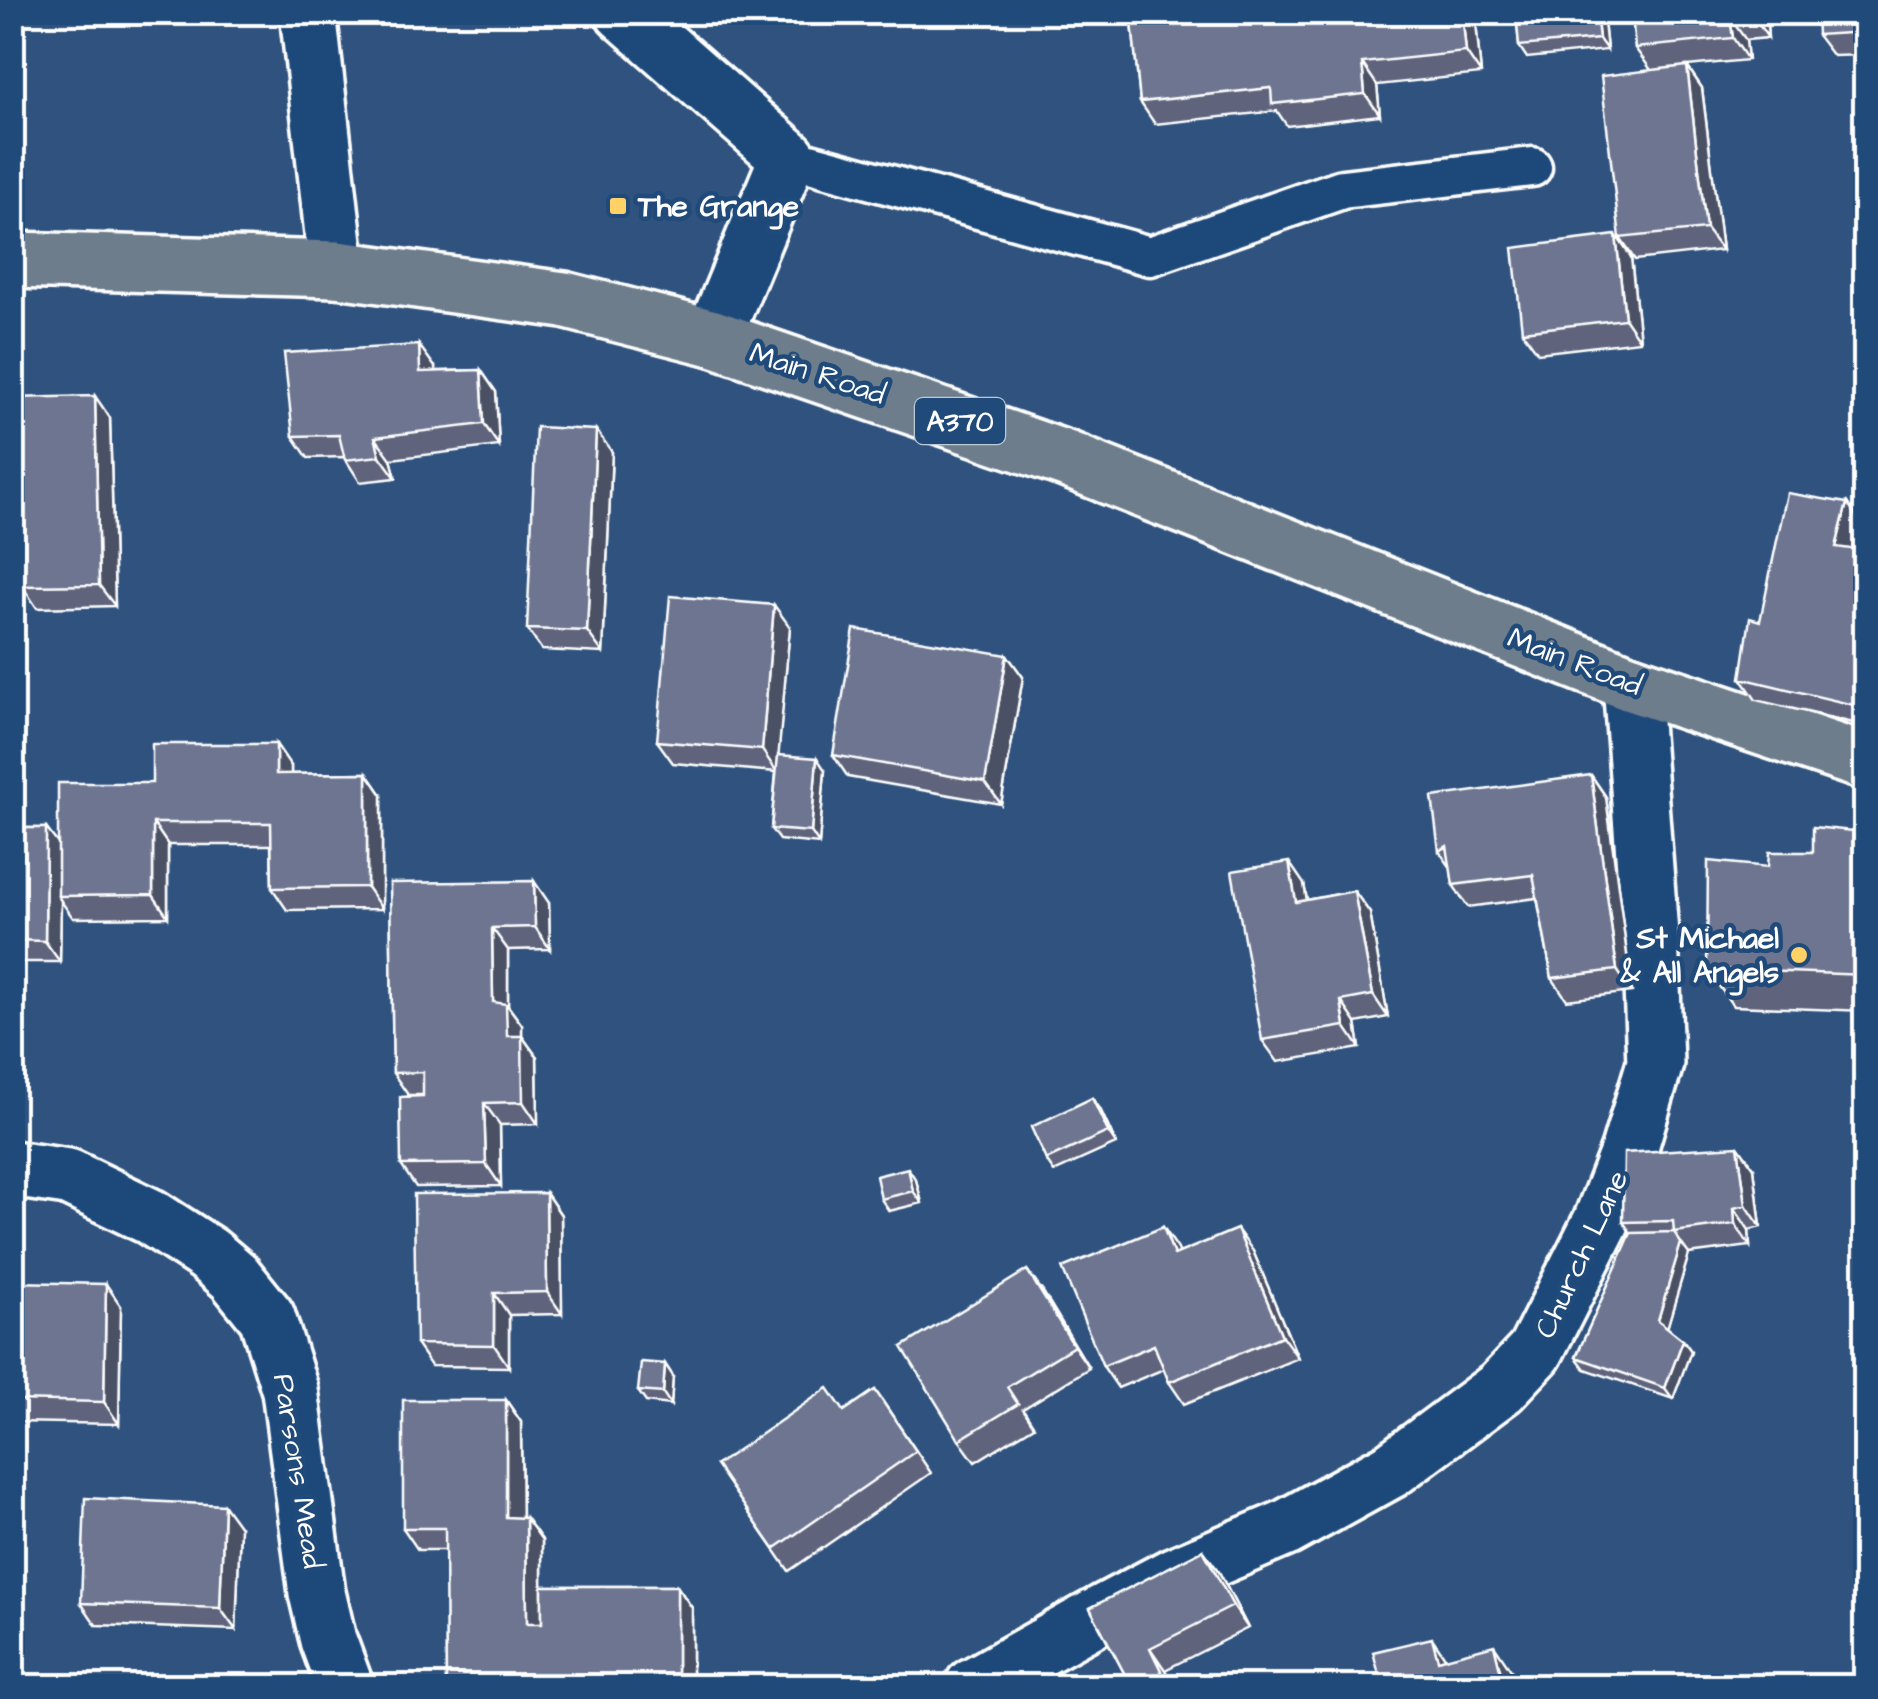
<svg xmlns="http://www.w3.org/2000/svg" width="1878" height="1699" font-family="'Architects Daughter',sans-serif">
	<rect width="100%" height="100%" fill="#2f527e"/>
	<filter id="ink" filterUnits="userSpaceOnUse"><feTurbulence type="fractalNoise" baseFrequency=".01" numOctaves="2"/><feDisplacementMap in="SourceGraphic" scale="20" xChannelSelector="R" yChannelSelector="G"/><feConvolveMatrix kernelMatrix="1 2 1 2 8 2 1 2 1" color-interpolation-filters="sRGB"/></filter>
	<g filter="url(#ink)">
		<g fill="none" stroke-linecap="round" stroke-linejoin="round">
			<defs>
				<path id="lane" d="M788 157 1150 256 1342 189 1532 167"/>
				<path id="street" d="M308 12 337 269
					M623 12 788 157 713 338
					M12 1169 68 1177 151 1217 208 1254 234 1276 267 1317 290 1390 317 1593 328 1640 345 1686
					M973 1686 1105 1612 1175 1575 1286 1528 1391 1470 1501 1388 1535 1352 1601 1222 1629 1150 1655 1063 1650 934 1631 683"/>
				<path id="primary" d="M12 260 337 269 564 300 713 338 1066 459 1631 683 1866 762"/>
			</defs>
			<use href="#lane" stroke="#fff" stroke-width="45"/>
			<use href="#street" stroke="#fff" stroke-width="62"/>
			<use href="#primary" stroke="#fff" stroke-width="62"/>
			<use href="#lane" stroke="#1f4a7a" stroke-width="38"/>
			<use href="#street" stroke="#1f4a7a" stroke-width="55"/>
			<use href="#primary" stroke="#6d7d8c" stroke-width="55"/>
		</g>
		<path fill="#5e647c" stroke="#fff" stroke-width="2.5" d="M1131 12H1475L1481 74 1377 85 1380 115 1287 126 1277 111 1155 124 1140 102Z
			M1516 12H1603L1607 50 1527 58 1519 46Z
			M1632 12H1766L1768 38 1746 40 1748 60 1687 66 1702 88 1722 250 1635 260 1620 238 1651 70 1635 48Z
			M1866 12V55L1833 56 1817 35Z
			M1631 257 1640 341 1538 353 1522 331Z
			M435 367V371L481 370 496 392 499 446 391 459 396 478 360 482 344 457 308 458 293 436Z
			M12 398 110 418 115 606 37 608 22 586 20 520H12Z
			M612 452 603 653 542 650 527 629Z
			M1847 503 1862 525 1856 550 1866 551V726L1756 700 1741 678 1760 621Z
			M790 627 778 755 825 770 819 844 779 840 771 829 776 772 673 763 657 741Z
			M1007 655 1023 677 1001 804 848 777 833 755Z
			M291 766V774L367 773 382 795V909L287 910 272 888 271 845H168V917L73 918 61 901 60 962H12V828H46L58 844 152 783Z
			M1591 775 1606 797 1632 992 1567 1000 1552 978 1537 898 1468 907 1453 885 1451 868 1439 851Z
			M1866 834V1011L1733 1006 1707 969 1768 867Z
			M390 883 549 903 550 949 508 950V1006L522 1025V1036L537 1057 538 1124 500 1125 501 1186 416 1187 401 1165 423 1095H408L393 1073Z
			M1304 884 1307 900 1354 891 1370 913 1388 1017 1356 1023 1360 1048 1278 1062 1262 1040Z
			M1092 1098 1100 1109 1116 1144 1054 1172 1046 1160Z
			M1738 1146 1754 1168 1761 1227 1749 1230 1750 1246 1689 1254 1667 1328 1683 1340 1691 1351 1673 1399 1585 1369 1576 1357 1631 1233 1623 1222Z
			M916 1180 922 1203 889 1211 881 1199Z
			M546 1193 561 1215 562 1314 509 1315V1367L431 1366 416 1344Z
			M1163 1227 1179 1253 1253 1251 1298 1358 1184 1404 1169 1382 1164 1369 1118 1388 1103 1366Z
			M12 1282 121 1306 119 1424 12 1422Z
			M1043 1292 1089 1368 1023 1409 1034 1426 975 1462 959 1440Z
			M665 1364 673 1376 671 1405 646 1402 638 1391Z
			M875 1390 931 1473 789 1571 716 1465 844 1411Z
			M506 1400 521 1422 522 1518H526L542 1540V1586H677L692 1608V1686H446V1550H418L403 1528Z
			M240 1527 236 1630 96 1625 81 1603Z
			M1203 1550 1219 1572 1248 1628 1165 1670 1173 1686H1131L1090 1608Z"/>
		<path fill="#4c5165" stroke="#fff" stroke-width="2.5" d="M1462 12H1475L1481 74 1466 52Z
			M1596 12H1603L1607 50 1599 39Z
			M1753 12H1766L1768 38 1753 16Z
			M1730 18 1746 40 1748 60 1733 38Z
			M1362 63 1377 85 1380 115 1365 94Z
			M1687 66 1702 88 1722 250 1706 229Z
			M1616 235 1631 257 1640 341 1625 319Z
			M419 345 435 367 436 394 420 372Z
			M481 370 496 392 499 446 484 424Z
			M95 396 110 418 115 606 99 585Z
			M596 430 612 452 603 653 587 631Z
			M375 437 391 459 396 478 380 456Z
			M1847 503 1862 525 1852 569 1836 547Z
			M774 605 790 627 777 772 762 750Z
			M1007 655 1023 677 1001 804 985 782Z
			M276 744 291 766V796L276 774Z
			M817 758 825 770 819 844 811 832Z
			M367 773 382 795V909L367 887Z
			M1591 775 1606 797 1632 992 1617 970Z
			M153 823 168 845V917L153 895Z
			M46 828 62 849 58 896 61 901 60 962 45 941Z
			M1289 862 1304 884 1311 924 1296 902Z
			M534 881 549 903 550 949 535 927Z
			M1354 891 1370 913 1388 1017 1373 995Z
			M492 928 508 950V1006L522 1025V1036L537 1057 538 1124 523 1102 507 1036 493 1002Z
			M1341 1001 1356 1023 1360 1048 1345 1026Z
			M1092 1098 1100 1109 1116 1144 1108 1132Z
			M484 1103 500 1125 501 1186 486 1164Z
			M1738 1146 1754 1168 1761 1227 1746 1205Z
			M908 1168 916 1180 922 1203 913 1191Z
			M546 1193 561 1215 562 1314 547 1292Z
			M1734 1208 1749 1230 1750 1246 1735 1224Z
			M1163 1227 1178 1249 1189 1277 1174 1255Z
			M1237 1229 1253 1251 1298 1358 1282 1336Z
			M1681 1243 1689 1254 1666 1332 1658 1320Z
			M1027 1270 1043 1292 1089 1368 1074 1346Z
			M106 1284 121 1306 119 1424 104 1402Z
			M494 1293 509 1315V1367L494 1345Z
			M1683 1340 1691 1351 1673 1399 1665 1388Z
			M665 1364 673 1376 671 1405 663 1393Z
			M506 1400 521 1422 522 1539 506 1517Z
			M224 1505 240 1527 236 1630 220 1608Z
			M526 1518 542 1540V1645L527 1623Z
			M1203 1550 1219 1572 1248 1628 1233 1606Z
			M677 1586 692 1608V1686H677Z
			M1432 1638 1453 1669 1438 1660Z
			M1494 1645 1515 1676 1518 1686H1504Z
			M1150 1648 1165 1670 1173 1686H1169L1167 1683Z"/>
		<path fill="#6d7490" stroke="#fff" stroke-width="2.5" d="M1131 12H1462L1466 52 1362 63 1365 94 1272 104 1271 88 1140 102Z
			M1516 12H1596L1599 39 1519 46Z
			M1632 12H1753V16L1730 18 1733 38 1635 48Z
			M1816 12H1866V32L1817 35Z
			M1687 66 1706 229 1620 238 1601 76Z
			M1616 235 1625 319 1522 331 1513 248Z
			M419 345 420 372 481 370 484 424 375 437 380 456 345 460 339 435 293 436 284 353Z
			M95 396 99 585 22 586 20 498H12V398Z
			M536 427 596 430 587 631 527 629Z
			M1787 493 1847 503 1836 547 1866 551V708L1741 678 1750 618 1760 621Z
			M670 596 774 605 762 750 657 741Z
			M854 629 1007 655 985 782 833 755Z
			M152 744H276V774L367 773V887L272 888 271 823H153V895L58 896V783H152Z
			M778 755 817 758 811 832 771 829Z
			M1591 775 1617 970 1552 978 1533 875 1453 885 1447 846 1439 851 1432 797Z
			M1813 827 1864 832 1862 855H1866V975L1707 969 1708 861 1768 867 1769 852H1813Z
			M12 828H46L45 941 12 940Z
			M1289 862 1296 902 1354 891 1373 995 1341 1001 1345 1026 1262 1040 1232 871Z
			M534 881 535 927 492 928 493 1002 506 1004 507 1036H522L523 1102 484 1103 486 1164 401 1165 400 1097 423 1096V1072L393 1073 390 883Z
			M1092 1098 1108 1132 1046 1160 1031 1127Z
			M1738 1146 1746 1205 1734 1208 1735 1224 1674 1232 1673 1221 1623 1222 1624 1153Z
			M908 1168 913 1191 881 1199 876 1176Z
			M546 1193 547 1292 494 1293V1345L416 1344 414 1194Z
			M1163 1227 1174 1255 1237 1229 1282 1336 1169 1382 1154 1345 1103 1366 1062 1268Z
			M1674 1232 1681 1243 1658 1320 1683 1340 1665 1388 1576 1357 1631 1233 1676 1232Z
			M1027 1270 1074 1346 1007 1387 1018 1404 959 1440 902 1347Z
			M12 1282 106 1284 104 1402 12 1400Z
			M641 1362 665 1364 663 1393 638 1391Z
			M828 1388 844 1411 875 1390 916 1451 774 1549 716 1465Z
			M403 1400H506V1517L526 1518 527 1623H542V1586H677V1686H446L445 1528H403Z
			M85 1498 224 1505 220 1608 81 1603Z
			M1203 1550 1233 1606 1150 1648 1167 1683 1160 1686H1131L1090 1608Z
			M1432 1638 1438 1660 1494 1645 1504 1686H1361L1381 1682 1373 1652Z"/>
	</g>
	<g fill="#ffd166" stroke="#1f4a7a" stroke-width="4">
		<rect x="608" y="196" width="20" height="20" rx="5"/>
		<circle cx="1799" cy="955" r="10"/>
	</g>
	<g text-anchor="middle" stroke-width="9" stroke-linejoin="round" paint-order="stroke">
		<rect fill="#1f4a7a" stroke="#bcc9d7" stroke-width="2.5" x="915" y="398" width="90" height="46" rx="8"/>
		<g font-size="28" font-weight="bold" fill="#fff">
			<text x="960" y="431">A370</text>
		</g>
		<g font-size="30" font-weight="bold" fill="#fff" stroke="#1f4a7a" text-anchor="start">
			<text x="638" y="216">The Grange</text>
			<text x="1779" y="948" text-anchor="end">St Michael<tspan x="1779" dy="34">&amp; All Angels</tspan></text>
		</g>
		<g font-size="30" fill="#fff" stroke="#1f4a7a">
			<text transform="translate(818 373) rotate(18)" y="10">Main Road</text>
			<text transform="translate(1575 661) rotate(21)" y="10">Main Road</text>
			<text transform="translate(1581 1254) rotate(-65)" y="10">Church Lane</text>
			<text transform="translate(299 1471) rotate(81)" y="10">Parsons Mead</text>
		</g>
	</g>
	<rect width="1878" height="1699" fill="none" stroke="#1f4a7a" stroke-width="50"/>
	<rect x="25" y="25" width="1828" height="1649" fill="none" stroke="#fff" stroke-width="4" filter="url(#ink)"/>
</svg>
